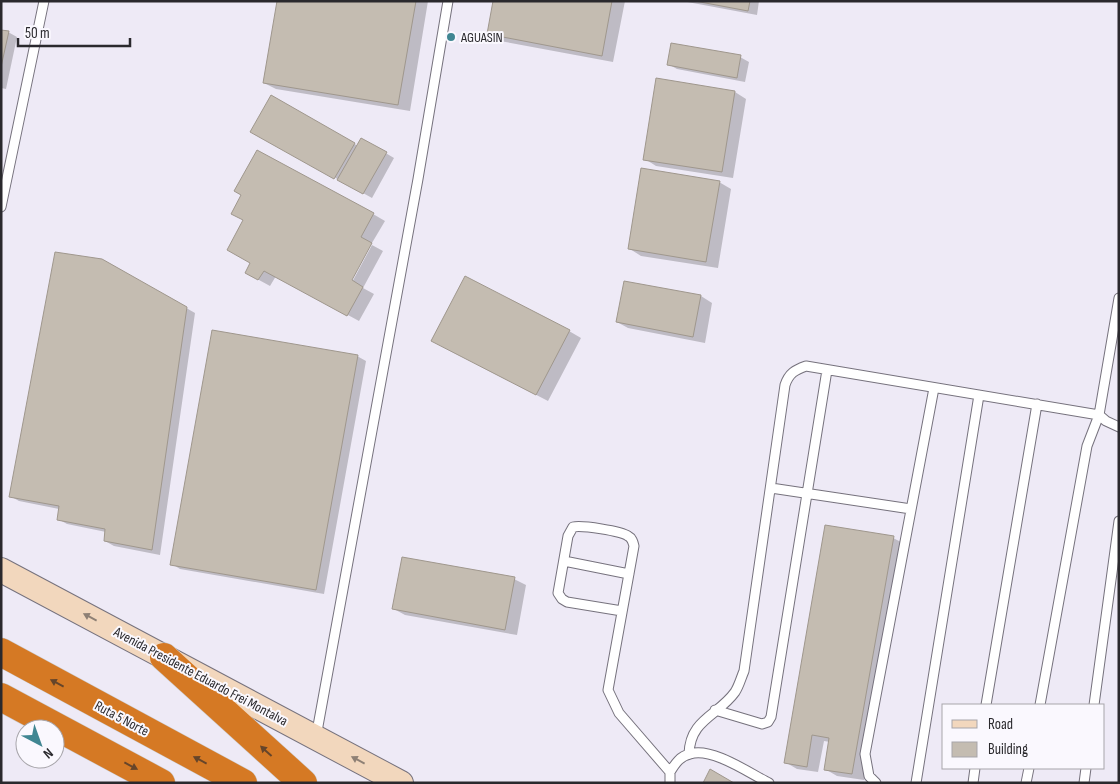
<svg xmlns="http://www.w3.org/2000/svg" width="1120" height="784" font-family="'Sofia Sans Condensed',sans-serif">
	<rect width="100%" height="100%" fill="#eeeaf6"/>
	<path fill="#0003" d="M278 1H428L410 111 276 89 264 83Z
		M495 1H625L613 62 500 41 488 34Z
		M682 1H759L757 15Z
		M1 31 8 32 17 37 6 89 1 88Z
		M740 57 749 62 745 82 677 69 668 64Z
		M735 92 746 99 733 178 656 166 645 159Z
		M271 97 358 146 362 139 394 158 372 198 252 132Z
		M719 182 731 189 718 268 641 256 630 249Z
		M373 214 385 221 347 285 350 286 372 245 383 251 363 288 374 294 359 321 276 276 270 286 246 273Z
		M102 260 195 313 160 555 114 546 105 541 106 532 67 524 58 519 59 509 19 501 10 496Z
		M701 296 712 303 705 343 628 328 617 322Z
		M569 331 581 338 548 401 444 347Z
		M357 356 366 361 324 594 180 569 172 564Z
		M893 538 905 544 864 780 837 776 825 769 830 742 824 741 818 772 797 769 785 762Z
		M514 579 526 585 517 635 405 615 394 609Z"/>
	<path fill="#c4bcb1" stroke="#9f978d" d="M277 1H416L398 105 263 83Z
		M493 1H612L602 56 487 34Z
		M695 1H750L748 11Z
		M1 30 9 31 1 67Z
		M671 43 741 55 737 78 667 65Z
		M656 78 735 91 722 172 643 160Z
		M271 95 355 143 334 179 250 132Z
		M361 138 387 152 363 194 337 180Z
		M257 150 374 213 361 237 372 243 352 280 363 287 347 316 264 271 258 280 245 273 250 263 227 250 243 220 231 214 241 195 234 191Z
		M641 168 720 181 706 262 628 249Z
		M55 252 102 259 187 307 152 550 104 541 105 529 57 520 59 506 9 497Z
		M465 276 570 330 536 395 431 341Z
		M624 281 701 295 693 337 616 322Z
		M212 330 358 355 316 590 170 565Z
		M825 525 894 536 852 774 824 770 829 738 812 735 807 767 784 763Z
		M402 557 515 577 505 630 392 609Z
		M710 769 734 783H703Z"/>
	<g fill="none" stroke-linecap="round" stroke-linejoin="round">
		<defs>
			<path id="lane" d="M1 207 44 1
				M1119 298 1099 415 1106 421 1119 427
				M771 488 911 509
				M564 561 629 574
				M622 611 567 602 562 599 558 593 568 536 573 527C582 525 621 531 628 536 632 538 633 542 634 546L608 690 619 713 670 772V783
				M986 705 1037 404
				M1094 705 1119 521
				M715 710 762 724 768 722 771 717 827 370
				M316 737 418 179 448 1
				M689 754C690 719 718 716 735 692 739 686 741 678 744 671L785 385C789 373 795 370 806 366L1099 415 1087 446 1040 705
				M670 772C675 764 680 756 690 754 712 747 749 773 769 783
				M876 783 869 776 865 754 934 388
				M916 783 979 395
				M973 783 975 768
				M1026 783 1029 768
				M1084 783 1086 768"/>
			<path id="secondary" d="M1 570 401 783"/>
			<path id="highway" d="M1 652 243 783
				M164 657 303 783
				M1 697 161 783"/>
		</defs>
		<use href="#lane" stroke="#76727d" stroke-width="11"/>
		<use href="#secondary" stroke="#76727d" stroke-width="26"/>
		<use href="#highway" stroke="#cccccd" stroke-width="29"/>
		<use href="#lane" stroke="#fff" stroke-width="9"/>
		<use href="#secondary" stroke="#f2d7bd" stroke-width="24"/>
		<use href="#highway" stroke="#d57924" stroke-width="28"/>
	</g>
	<defs><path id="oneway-solid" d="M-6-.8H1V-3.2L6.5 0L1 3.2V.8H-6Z" transform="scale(1.25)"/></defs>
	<g fill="#8e8075">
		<use href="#oneway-solid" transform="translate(90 617) rotate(-152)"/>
		<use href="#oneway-solid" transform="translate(358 760) rotate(-152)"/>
	</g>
	<g fill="#66452a">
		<use href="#oneway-solid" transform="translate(57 683) rotate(-152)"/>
		<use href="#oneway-solid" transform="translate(266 751) rotate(-138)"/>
		<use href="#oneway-solid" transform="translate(200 760) rotate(-152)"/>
		<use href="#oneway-solid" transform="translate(131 766) rotate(28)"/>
	</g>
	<circle fill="#408692" stroke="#faf8fe" stroke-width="2" cx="451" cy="37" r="5"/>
	<g text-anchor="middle" stroke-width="4" stroke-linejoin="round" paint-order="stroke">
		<g font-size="14" fill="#2a292d" stroke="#faf8fe" text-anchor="start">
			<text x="461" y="42">AGUASIN</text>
		</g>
		<g font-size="14" fill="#2a292d" stroke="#faf8fe">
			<text transform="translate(201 676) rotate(28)" y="5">Avenida Presidente Eduardo Frei Montalva</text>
			<text transform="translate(122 718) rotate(28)" y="5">Ruta 5 Norte</text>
		</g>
	</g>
	<rect width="1120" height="784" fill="none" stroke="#2a292d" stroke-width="5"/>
	<rect x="942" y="704" width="162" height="65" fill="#faf8fe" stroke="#a7a5aa"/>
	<rect x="952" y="720" width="25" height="8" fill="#f2d7bd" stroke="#a7a5aa"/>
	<text x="988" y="729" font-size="15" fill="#2a292d">Road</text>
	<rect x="952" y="742" width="25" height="15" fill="#c4bcb1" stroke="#a7a5aa"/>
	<text x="988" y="754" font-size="15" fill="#2a292d">Building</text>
	<g transform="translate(40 744) rotate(139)"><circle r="24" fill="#faf8fe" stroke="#a7a5aa"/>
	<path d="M0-4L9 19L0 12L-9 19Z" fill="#408692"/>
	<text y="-8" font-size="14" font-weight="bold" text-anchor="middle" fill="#2a292d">N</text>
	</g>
	<path d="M18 38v8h112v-8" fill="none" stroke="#2a292d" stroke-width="2.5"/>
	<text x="25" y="38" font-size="15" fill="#2a292d" stroke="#faf8fe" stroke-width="4" paint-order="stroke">50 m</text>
</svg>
